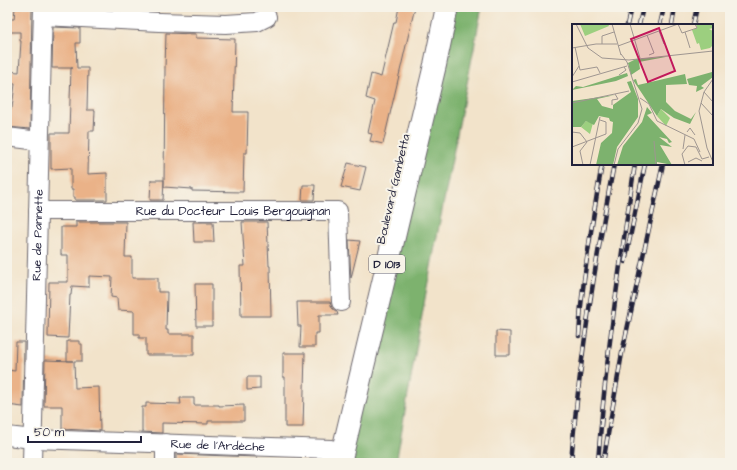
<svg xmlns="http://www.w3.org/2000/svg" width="737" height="470" font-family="'Architects Daughter',sans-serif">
	<rect width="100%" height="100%" fill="#f7f3e8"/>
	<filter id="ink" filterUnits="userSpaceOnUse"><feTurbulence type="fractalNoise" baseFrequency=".025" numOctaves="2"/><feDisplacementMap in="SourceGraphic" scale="8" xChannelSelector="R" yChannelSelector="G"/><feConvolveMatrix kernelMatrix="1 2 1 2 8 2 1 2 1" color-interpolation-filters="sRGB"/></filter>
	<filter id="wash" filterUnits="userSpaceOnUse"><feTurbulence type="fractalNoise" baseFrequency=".012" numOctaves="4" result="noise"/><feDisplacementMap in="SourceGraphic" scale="16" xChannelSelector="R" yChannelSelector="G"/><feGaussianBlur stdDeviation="0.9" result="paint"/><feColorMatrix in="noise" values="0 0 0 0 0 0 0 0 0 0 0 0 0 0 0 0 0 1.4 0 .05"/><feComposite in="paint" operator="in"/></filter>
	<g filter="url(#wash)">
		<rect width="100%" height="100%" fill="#f2e3ca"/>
		<path fill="#7db26e" stroke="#506a54" d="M453 7H482L427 287 396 463H345Z"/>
		<g id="blocks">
			<path fill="#eab288" d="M15 7H32L30 129 7 127V107L12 108 15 84 7 83V71L19 72 21 41H20V32H7V19H14Z
				M399 7H415L383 144 370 141 372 134 368 133 375 101 366 98 371 74 381 77 394 22H396Z
				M53 27 80 28V43H76L77 68H88L87 110H95L94 131H89L88 174 107 173V200H75V197H73V189H71V168L51 169V133H69L71 68H73H52Z
				M166 33 196 34V38L235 39 233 112H248L247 153H244L243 192 192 191V189L164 187 165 68Z
				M348 163 366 167 360 191 341 187Z
				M151 180H164L163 200H150Z
				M303 185H315L314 200H302Z
				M76 222H126L125 257H132V278H158V292H167L166 330H168V334H194V355H146V338H139V334H134V311L118 310 117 298 111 297 112 277 89 276V287L72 286 71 295H70L68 338 48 337 49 282H68V255H61V227H76Z
				M193 222H213L214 242H194Z
				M242 222H267L269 266H270L271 316H241L240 266H245Z
				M349 240 360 241 351 278Z
				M195 284H212V326H196Z
				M297 302H330L332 308 337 312 338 315H319V333H315V347H300L301 326H298Z
				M496 331 510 332V355H496Z
				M67 341H79V344H82V361H74L75 388 99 387 100 431 62 429V406H44L45 360 73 361H67Z
				M16 342H24L23 407 7 405V370L15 371Z
				M283 353H305L303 427H285V377H283Z
				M247 377H260V389L247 390Z
				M180 398H194V405H219V406L244 405V421H208V424L162 423V433L142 432V407H146V403L181 404Z
				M176 454 257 457V463H176Z"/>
		</g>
	</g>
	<g filter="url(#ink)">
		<use href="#blocks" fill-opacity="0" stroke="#6b666d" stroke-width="1"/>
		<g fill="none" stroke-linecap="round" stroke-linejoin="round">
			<defs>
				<g id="street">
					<path d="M43 16 159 22 226 24 257 22 267 17"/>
					<path d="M7 137 39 141"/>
					<path id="s1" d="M38 211H338L341 302"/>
					<path id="s2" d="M7 436 33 439 331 449"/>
					<path id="s3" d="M32 463 43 7"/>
					<path d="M165 463V443"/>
				</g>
				<path id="primary" d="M340 463 435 65 447 7"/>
			</defs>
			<use href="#street" stroke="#6b666d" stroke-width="20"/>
			<use href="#primary" stroke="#6b666d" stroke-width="24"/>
			<use href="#street" stroke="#fff" stroke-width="18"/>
			<use href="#primary" stroke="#fff" stroke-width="22"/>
			<defs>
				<path id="rail" d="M627 25 631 7
					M639 25 643 7
					M660 25 664 7
					M672 25 675 7
					M693 25 697 7
					M625 262 645 164
					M579 336C580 326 580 316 581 306 586 258 594 211 602 164
					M571 463C579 362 595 263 614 164
					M598 463C605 363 620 263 635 164
					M603 463 622 353 663 164"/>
			</defs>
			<use href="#rail" stroke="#22223b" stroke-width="4.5"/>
			<use href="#rail" stroke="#f7f3e8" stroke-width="3" stroke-dasharray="9" stroke-linecap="butt"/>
		</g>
	</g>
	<g text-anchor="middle" stroke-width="4" stroke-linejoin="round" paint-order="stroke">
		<rect fill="#f7f3e8" stroke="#62616f" stroke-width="1" x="369" y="255" width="36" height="18" rx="3"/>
		<g font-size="11" font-weight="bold" fill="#22223b">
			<text x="387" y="268">D 1013</text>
		</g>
		<g font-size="12" fill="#22223b" stroke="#f7f3e8">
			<text transform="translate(393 189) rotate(-77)" y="4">Boulevard Gambetta</text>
			<text dy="4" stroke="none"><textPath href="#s1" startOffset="195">Rue du Docteur Louis Bergouignan</textPath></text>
			<text dy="4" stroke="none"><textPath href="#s3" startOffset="228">Rue de Pannette</textPath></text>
			<text dy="4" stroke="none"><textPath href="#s2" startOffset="211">Rue de l'Ardèche</textPath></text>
		</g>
	</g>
	<g transform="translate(572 24)">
		<rect width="141" height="141" fill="#f2e3ca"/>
		<path d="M8 0H36L37 2 13 12ZM124 0H141V4L137 5 141 7V21L138 24 129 26 127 19 125 20 120 6 125 4ZM89 85 98 94 94 102 85 92ZM14 97 21 99 18 110 9 103Z" fill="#9ccf7f"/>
		<path d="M99 32 67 38 68 45 59 51 56 39 64 35ZM140 48 141 53 129 62 132 64 124 68 125 62 117 61 115 55ZM55 49 56 52 44 57 0 66 4 62 11 63ZM113 50 115 60 94 61V78L103 87 119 95 124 88 118 100 102 94 89 85 85 92 61 56 64 55 66 61ZM59 57 66 75V93L45 123 41 141H24L29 119 40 109 41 98 38 97 37 94 27 92 22 101 14 97 9 103H0V77L43 71 25 75 30 82 41 85V81L59 68 55 58ZM75 83 80 89 75 91 100 118 97 119 95 115 87 113 100 123 88 121 100 141 85 138V141H45L51 122 70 98Z" fill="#7db26e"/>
		<path fill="none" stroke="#9f9691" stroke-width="1" d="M4 0 16 24 30 34 57 36 141 27M40 0 49 31M58 0 68 34M106 0 110 9 125 4 123 0M87 7 92 20M113 8 118 24M75 11 82 29 77 31M30 20V12L42 8M46 22 106 0M3 23 8 46 25 43 28 49M0 24 24 20H45M47 51 54 46 52 43M0 53 7 42M141 55 132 68 127 87 135 124 141 138M0 58 55 42M132 68 141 78M68 74 77 80 85 97 122 115 128 128M0 79 57 67M129 79 141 92M40 81V76L46 75 43 70M0 108 8 109 15 118M115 108 118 104 123 111M82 117 84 141M0 123 34 110V98L28 96M111 125 113 111M116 138 124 134 130 137M11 141 8 127 15 118M18 141 28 93M42 141 46 125 66 99 70 85 55 38 49 30M113 141 110 130 116 122 124 123 130 135 137 133"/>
		<path fill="#c2185b" fill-opacity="0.15" stroke="#c2185b" stroke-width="2" d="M87 4 103 47 76 58 59 15Z"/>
		<rect width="141" height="141" fill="none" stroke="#22223b" stroke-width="2"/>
	</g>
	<rect width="737" height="470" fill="none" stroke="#f7f3e8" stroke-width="24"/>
	<path d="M28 436v6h113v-6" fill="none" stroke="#22223b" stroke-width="2"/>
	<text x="34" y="436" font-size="12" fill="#22223b" stroke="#f7f3e8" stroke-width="3" paint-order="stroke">50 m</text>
</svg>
